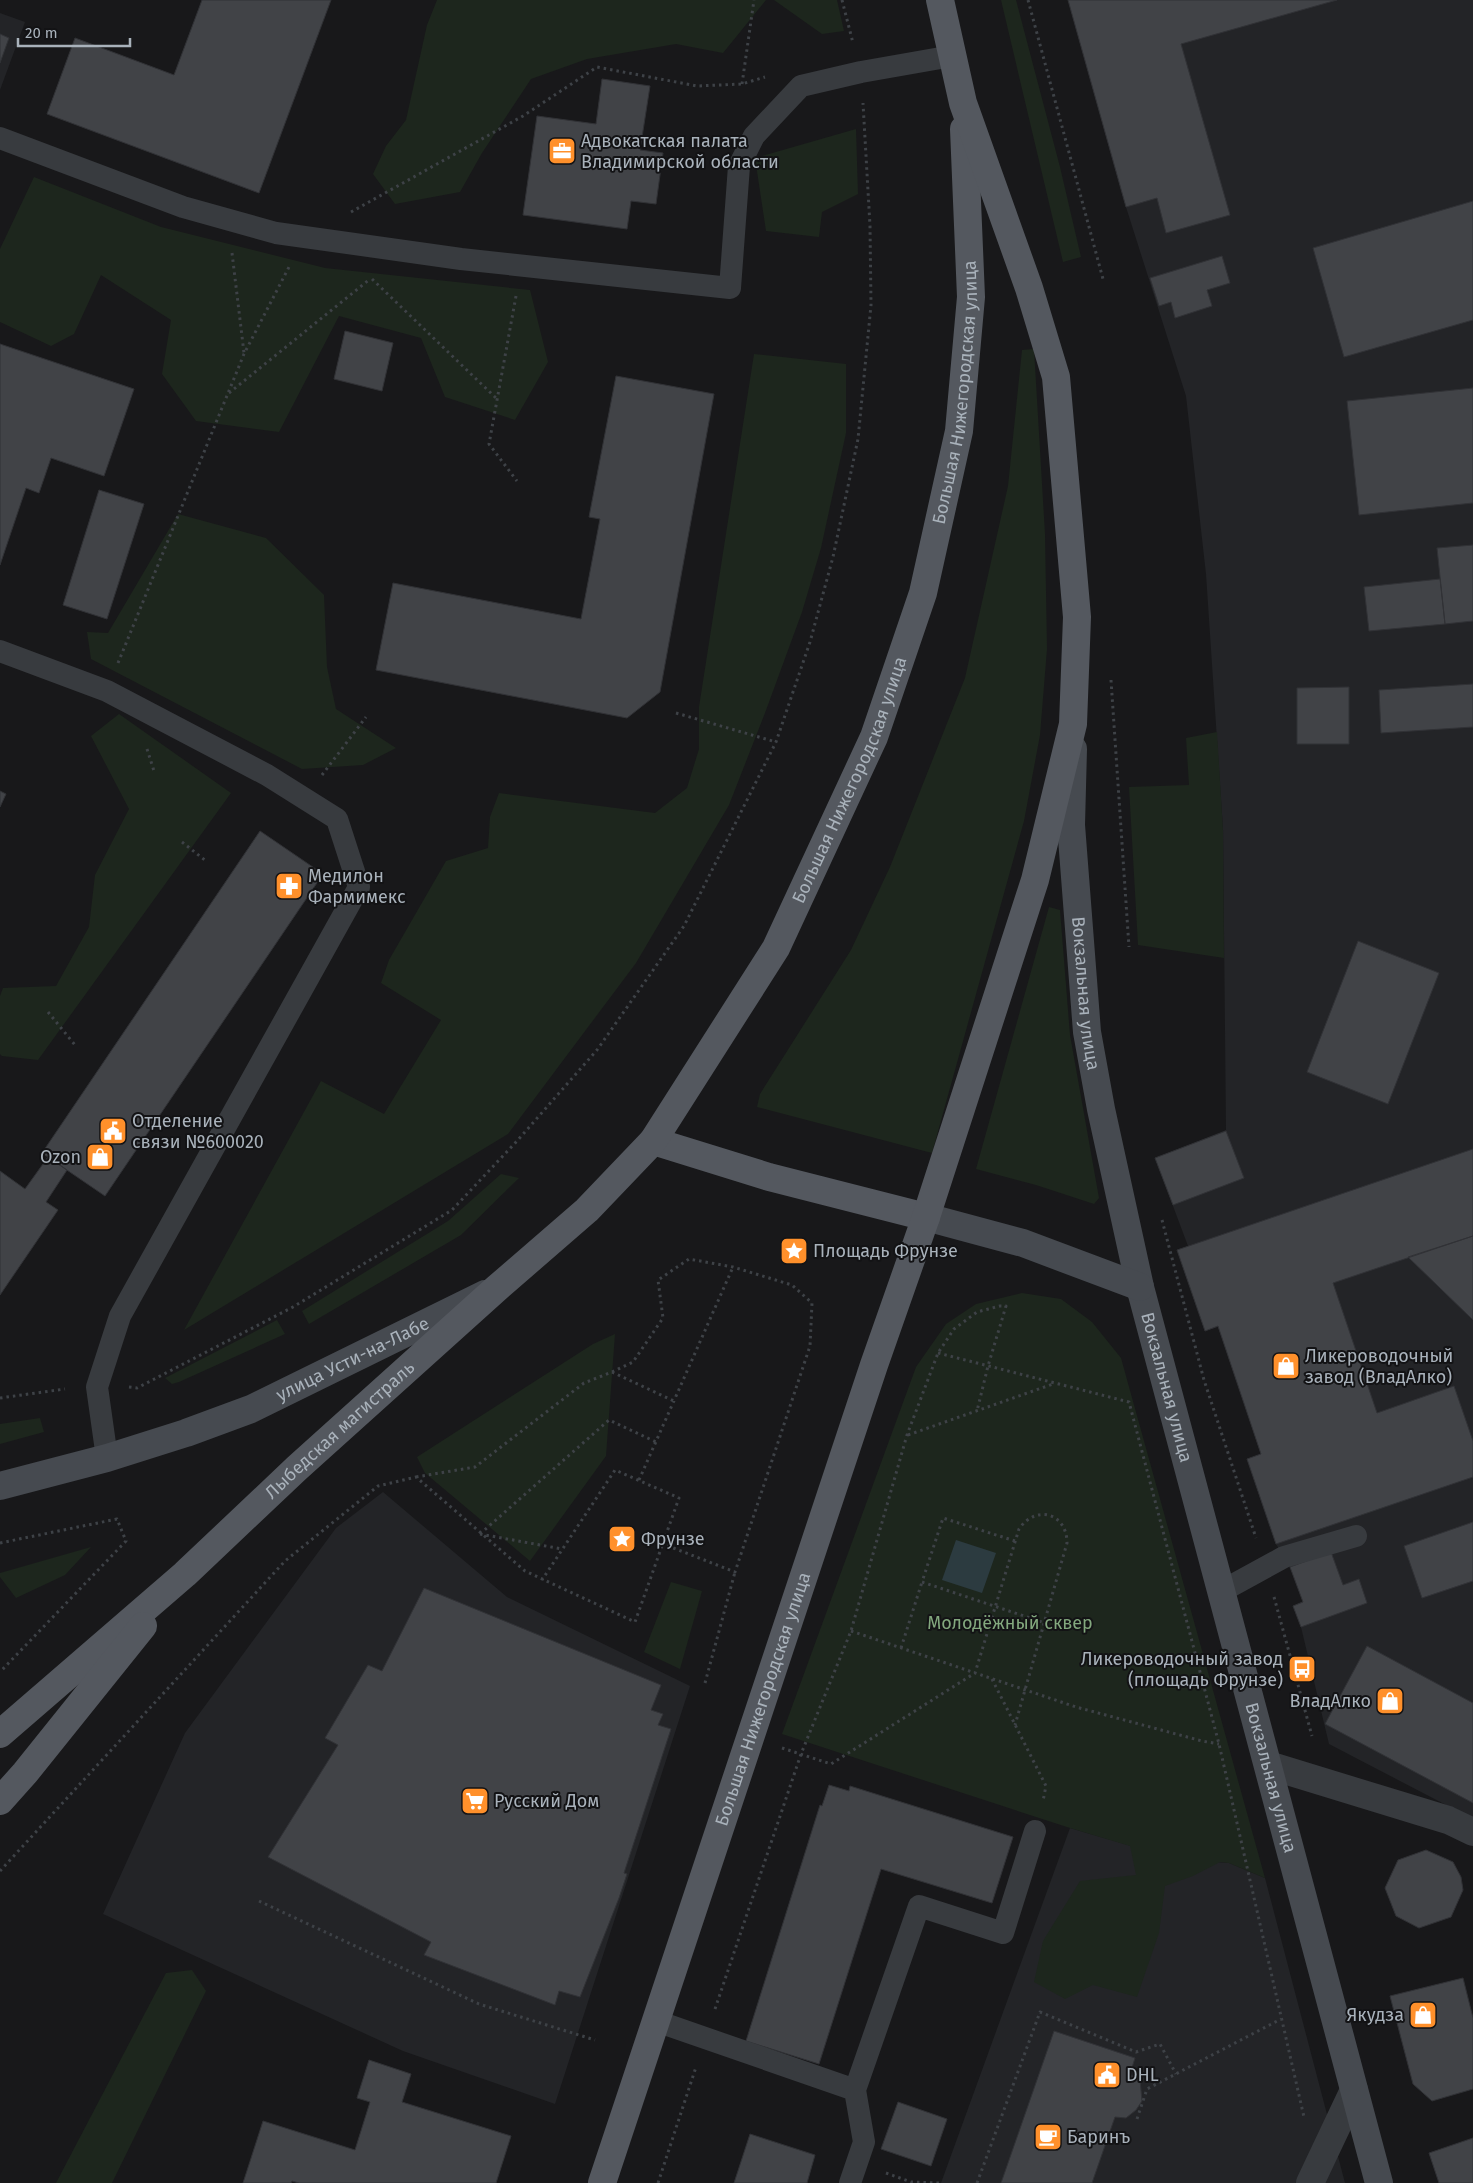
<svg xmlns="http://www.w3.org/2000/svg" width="1473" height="2183" font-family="'Fira Sans',sans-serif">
	<rect width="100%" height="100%" fill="#18181a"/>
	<path fill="#232427" d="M1068 0H1473V1819L1329 1744 1301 1627 1293 1606 1303 1601 1290 1567 1276 1544 1247 1459 1261 1454 1218 1327 1205 1331 1177 1250 1188 1246 1155 1158 1226 1130 1223 830 1206 574 1186 396 1126 207Z
		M0 13 25 22 0 90Z
		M383 1492 507 1597 690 1686 555 2104 403 2051 103 1914 185 1733 336 1528Z
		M1070 1828 1176 1859 1229 1863 1265 1878 1345 2183H941Z"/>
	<path fill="#1d261d" d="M437 0H766L723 53 676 44 587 59 531 79 482 153 460 192 395 204 373 174 386 146 406 120 427 25Z
		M774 0H837L844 31 822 34Z
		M1001 0H1016L1060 167 1081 257 1063 262Z
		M856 129 858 194 822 212 819 237 766 231 755 158Z
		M34 177 161 227 325 268 530 290 548 362 515 420 445 397 421 338 339 316 279 432 196 421 162 374 171 320 101 275 74 334 51 346 0 322V249Z
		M1034 349 1045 534 1047 649 1040 735 1024 821 932 1153 757 1107 760 1094 851 950 890 867 965 678 1008 486 1022 350Z
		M754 354 846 364V433L821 548 802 612 765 713 729 805 636 963 508 1134 184 1330 321 1081 384 1114 441 1020 381 983 389 960 446 861 488 848 490 817 499 793 655 813 687 788 699 749V707Z
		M178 514 266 538 324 595 327 667 336 709 396 748 363 765 302 769 91 659 87 632 108 633Z
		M119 714 231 793 38 1060 2 1056 0 1054V996L3 988 56 986 89 927 95 875 129 809 91 736Z
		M1217 732 1223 830 1224 958 1138 945 1129 787 1189 785 1186 738Z
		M1049 907 1060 910 1070 1035 1099 1198 1094 1204 1036 1185 976 1169Z
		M501 1174 519 1178 461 1235 309 1324 302 1311 448 1221Z
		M1022 1293 1061 1299 1092 1322 1121 1358 1265 1878 1229 1863 1220 1862 1193 1876 1165 1886 1159 1933 1137 1997 1093 1985 1065 1999 1034 1982 1043 1941 1080 1881 1136 1875 1130 1846 1070 1828 782 1734 916 1367 946 1324 976 1304Z
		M277 1320 285 1334 179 1382 172 1384 165 1378Z
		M615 1334 606 1456 530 1561 425 1473 417 1457 593 1344Z
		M40 1418 44 1432 0 1444V1424Z
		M91 1547 65 1575 16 1598 0 1577V1573Z
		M671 1582 702 1591 680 1669 644 1652Z
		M192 1970 206 1991 112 2183H56L166 1973Z"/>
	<path fill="#2c3b40" d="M956 1540 996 1553 982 1593 942 1580Z"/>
	<path fill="#414347" stroke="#313236" d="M202 0H331L259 193 47 114 75 38 174 75Z
		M1068 0H1337L1181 44 1230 215 1166 233 1157 198 1126 207Z
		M0 34 9 38 0 63Z
		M602 79 650 86 640 150 663 153 656 204 631 201 627 229 523 215 537 116 596 124Z
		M1473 201V320L1344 357 1313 248Z
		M1222 256 1230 283 1207 290 1212 306 1175 318 1171 302 1159 306 1150 278Z
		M345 331 393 343 382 391 334 379Z
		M0 344 134 389 104 476 51 458 39 493 26 488 0 565Z
		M616 376 714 394 660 692 627 718 376 670 393 583 581 619 600 519 589 517Z
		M1473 388V503L1359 515 1347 401Z
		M99 490 144 504 107 619 63 605Z
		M1473 545V621L1445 624 1437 548Z
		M1440 579 1445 624 1369 631 1364 587Z
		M1473 684V727L1381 733 1379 690Z
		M1349 687V744H1297V688Z
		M0 791 6 794 0 807Z
		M260 831 323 874 105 1196 42 1153Z
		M1358 941 1439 973 1388 1104 1307 1072Z
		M1226 1131 1244 1178 1173 1205 1155 1158Z
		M1473 1149V1236L1333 1283 1377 1413 1454 1386 1473 1441V1477L1276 1544 1247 1459 1261 1454 1218 1326 1205 1331 1177 1250Z
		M48 1157 67 1170 46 1202 58 1210 0 1295V1171L25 1189Z
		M1473 1236V1320L1408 1257Z
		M1473 1522V1581L1422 1598 1404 1546Z
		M1331 1552 1343 1585 1359 1579 1367 1603 1301 1627 1293 1606 1303 1602 1290 1567Z
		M424 1588 661 1685 651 1710 663 1714 658 1725 671 1729 624 1873 627 1874 619 1898 580 1997 559 1991 555 2005 424 1955 431 1942 268 1857 338 1745 325 1738 368 1665 382 1671Z
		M1367 1646 1473 1703V1803L1325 1724Z
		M829 1785 849 1791 850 1786 1013 1837 992 1903 881 1869 819 2064 746 2041 820 1805 822 1806Z
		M1426 1850 1453 1862 1461 1877 1463 1890 1451 1917 1419 1928 1396 1916 1385 1888 1398 1860Z
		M1463 1978 1473 2018V2089L1432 2101 1413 2084 1390 1996Z
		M1054 2031 1135 2058 1130 2074 1140 2080 1142 2101 1136 2110 1126 2118 1115 2117 1092 2183H1001Z
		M369 2060 411 2074 402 2102 511 2136 496 2183H299L292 2181 291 2183H243L263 2121 355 2150 370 2102 357 2098Z
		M898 2102 947 2119 931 2166 881 2149Z
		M750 2134 815 2155 807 2183H734Z
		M1473 2138V2183H1439L1429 2153Z"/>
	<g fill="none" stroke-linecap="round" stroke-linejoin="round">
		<path stroke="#3e4247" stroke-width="3" stroke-dasharray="2.5 4" stroke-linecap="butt" d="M842 0 853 43
			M1028 0 1103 279
			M742 84 754 0
			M351 212 523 116 597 67 697 86 742 84 765 77
			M232 253 244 353
			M372 279 497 399
			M516 296 489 444 517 481
			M229 393 370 279
			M118 663 244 354 289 267
			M1111 680 1129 947
			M676 713 776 742
			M147 749 154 771
			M322 775 366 717
			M182 842 206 861
			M48 1012 75 1045
			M1162 1220 1204 1380 1256 1538
			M938 1353 1129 1402 1219 1744 1304 2117
			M612 1372 633 1362 663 1318 658 1280 689 1259 733 1267 792 1285 812 1303 810 1346 735 1572 663 1544
			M129 1387 137 1388 293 1307 452 1210 517 1141 597 1050 684 926 776 742 810 642 833 557 858 439 871 305 870 226 863 103
			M0 1398 65 1389
			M908 1435 1053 1384
			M416 1477 475 1467 584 1383 612 1372 674 1401
			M639 1480 733 1267
			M480 1534 609 1420 656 1442
			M480 1534 562 1549
			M1015 1541 943 1518 922 1582 1045 1623
			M0 1543 117 1519 126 1541 0 1672
			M1274 1597 1312 1736
			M851 1631 1076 1707 1202 1741 1219 1744
			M901 1648 922 1582
			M992 1679 1046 1786 1043 1801
			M705 1683 735 1572
			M782 1748 831 1764 975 1673 1019 1529C1036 1504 1067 1513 1067 1543L1015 1725
			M0 1871 285 1561 378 1486 416 1477 525 1571 635 1622 679 1498 615 1470 542 1580
			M259 1901 479 2004 595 2040
			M715 2009 801 1754 851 1631 907 1435 938 1353 954 1329 977 1312 1000 1306H1006L988 1366 977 1411
			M1137 2119 1147 2089 1281 2019
			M886 2173 911 2182 939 2183
			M658 2183 696 2067
			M977 2183 1040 2012 1136 2052 1160 2044 1176 2074"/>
		<path stroke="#383b3f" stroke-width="22" d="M0 138 183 207 276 233 461 259 730 288 739 166 754 136 801 86 861 72 952 56
			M0 651 107 691 267 775 337 819 359 887 120 1316 97 1387 107 1458
			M1222 1591 1284 1557 1356 1536
			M656 2021 855 2090 919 1906 1003 1933 1035 1831
			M850 2183 864 2142 855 2090"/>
		<path stroke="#383b3f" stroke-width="28" d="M1268 1765 1448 1820 1473 1832
			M1310 2183 1354 2090"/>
		<g stroke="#464a50" stroke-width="28">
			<path id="s1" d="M1073 749 1071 825 1087 1032 1101 1109 1140 1287 1379 2183"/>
			<path d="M926 1217 1023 1243 1140 1287"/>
			<path id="s2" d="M0 1486 107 1458 186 1433 251 1409 485 1294"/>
		</g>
		<g stroke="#54585f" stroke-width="28">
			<path d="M653 1141 769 1177 926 1217"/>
			<path id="s3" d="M0 1734 185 1574 297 1468 497 1288 587 1210 653 1141 776 948 874 737 923 593 959 431 971 297 964 129"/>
			<path d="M0 1801 25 1773 143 1626"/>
			<path id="s4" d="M602 2183 874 1365 926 1217 1035 880 1073 724 1077 617 1056 377 1029 288 963 103 940 0"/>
		</g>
	</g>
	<defs>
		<symbol id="office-square" viewBox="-11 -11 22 22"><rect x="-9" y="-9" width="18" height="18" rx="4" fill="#ff902b" stroke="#131315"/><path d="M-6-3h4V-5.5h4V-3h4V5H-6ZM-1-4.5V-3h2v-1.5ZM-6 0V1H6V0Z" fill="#fff"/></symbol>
		<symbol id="pharmacy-square" viewBox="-11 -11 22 22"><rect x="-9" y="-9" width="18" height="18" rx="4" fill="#ff902b" stroke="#131315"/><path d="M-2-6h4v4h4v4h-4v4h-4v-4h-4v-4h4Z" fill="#fff"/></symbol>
		<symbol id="civic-square" viewBox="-11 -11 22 22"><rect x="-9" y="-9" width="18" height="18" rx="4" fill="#ff902b" stroke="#131315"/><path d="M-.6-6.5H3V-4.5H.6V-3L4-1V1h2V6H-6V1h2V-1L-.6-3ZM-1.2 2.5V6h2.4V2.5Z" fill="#fff"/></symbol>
		<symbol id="shop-square" viewBox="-11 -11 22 22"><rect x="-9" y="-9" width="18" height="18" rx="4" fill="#ff902b" stroke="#131315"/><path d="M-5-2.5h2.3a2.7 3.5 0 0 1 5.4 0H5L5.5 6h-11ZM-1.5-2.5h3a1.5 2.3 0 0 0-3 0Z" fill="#fff"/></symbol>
		<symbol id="sight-square" viewBox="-11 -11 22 22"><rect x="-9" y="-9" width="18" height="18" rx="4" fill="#ff902b" stroke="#131315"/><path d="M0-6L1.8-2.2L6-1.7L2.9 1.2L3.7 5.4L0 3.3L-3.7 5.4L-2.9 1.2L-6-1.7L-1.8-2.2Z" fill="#fff"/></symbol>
		<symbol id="bus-square" viewBox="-11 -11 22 22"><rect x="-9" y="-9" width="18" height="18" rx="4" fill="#ff902b" stroke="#131315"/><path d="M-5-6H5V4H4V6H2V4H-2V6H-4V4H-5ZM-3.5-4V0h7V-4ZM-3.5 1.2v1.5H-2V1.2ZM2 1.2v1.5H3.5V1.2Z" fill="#fff"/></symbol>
		<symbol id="supermarket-square" viewBox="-11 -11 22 22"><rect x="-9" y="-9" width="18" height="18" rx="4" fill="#ff902b" stroke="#131315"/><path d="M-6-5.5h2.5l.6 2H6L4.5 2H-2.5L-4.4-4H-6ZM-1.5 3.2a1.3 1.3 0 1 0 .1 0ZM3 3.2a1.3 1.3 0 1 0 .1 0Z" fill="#fff"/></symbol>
		<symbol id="cafe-square" viewBox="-11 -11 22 22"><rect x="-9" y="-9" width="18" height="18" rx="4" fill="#ff902b" stroke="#131315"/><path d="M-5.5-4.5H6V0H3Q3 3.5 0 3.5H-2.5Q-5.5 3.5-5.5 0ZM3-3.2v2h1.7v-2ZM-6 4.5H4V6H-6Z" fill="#fff"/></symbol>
	</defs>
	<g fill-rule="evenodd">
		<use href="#office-square" x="546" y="135" width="32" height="32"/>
		<use href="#pharmacy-square" x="273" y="870" width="32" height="32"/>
		<use href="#civic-square" x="97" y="1115" width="32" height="32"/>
		<use href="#shop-square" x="84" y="1141" width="32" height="32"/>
		<use href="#sight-square" x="778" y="1235" width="32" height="32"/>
		<use href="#shop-square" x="1270" y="1350" width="32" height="32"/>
		<use href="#sight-square" x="606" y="1523" width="32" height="32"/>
		<use href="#bus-square" x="1286" y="1653" width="32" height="32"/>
		<use href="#shop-square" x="1374" y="1685" width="32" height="32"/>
		<use href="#supermarket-square" x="459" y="1785" width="32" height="32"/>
		<use href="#shop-square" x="1407" y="1999" width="32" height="32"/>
		<use href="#civic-square" x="1091" y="2059" width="32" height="32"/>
		<use href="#cafe-square" x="1032" y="2121" width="32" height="32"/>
	</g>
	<g text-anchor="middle" stroke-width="4" stroke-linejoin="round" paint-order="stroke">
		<g font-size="18" fill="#a9b2bb" stroke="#131315" text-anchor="start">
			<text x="581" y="147">Адвокатская палата<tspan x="581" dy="21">Владимирской области</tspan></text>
			<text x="308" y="882">Медилон<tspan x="308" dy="21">Фармимекс</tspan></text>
			<text x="132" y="1127">Отделение<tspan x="132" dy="21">связи №600020</tspan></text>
			<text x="81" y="1163" text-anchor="end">Ozon</text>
			<text x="813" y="1257">Площадь Фрунзе</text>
			<text x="1305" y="1362">Ликероводочный<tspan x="1305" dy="21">завод (ВладАлко)</tspan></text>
			<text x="641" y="1545">Фрунзе</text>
			<text x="1283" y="1665" text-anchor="end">Ликероводочный завод<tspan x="1283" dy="21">(площадь Фрунзе)</tspan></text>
			<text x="1371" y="1707" text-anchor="end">ВладАлко</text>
			<text x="494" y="1807">Русский Дом</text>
			<text x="1404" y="2021" text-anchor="end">Якудза</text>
			<text x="1126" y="2081">DHL</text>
			<text x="1067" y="2143">Баринъ</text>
		</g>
		<g font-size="18" fill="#a9b2bb" stroke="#131315">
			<text dy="6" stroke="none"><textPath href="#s3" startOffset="1700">Большая Нижегородская улица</textPath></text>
			<text dy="6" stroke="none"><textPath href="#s3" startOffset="1295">Большая Нижегородская улица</textPath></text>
			<text dy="6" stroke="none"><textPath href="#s1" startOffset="245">Вокзальная улица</textPath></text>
			<text dy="6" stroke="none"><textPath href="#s2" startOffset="376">улица Усти-на-Лабе</textPath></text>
			<text dy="6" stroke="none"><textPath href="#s1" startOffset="648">Вокзальная улица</textPath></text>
			<text dy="6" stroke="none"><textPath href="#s3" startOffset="456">Лыбедская магистраль</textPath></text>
			<text dy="6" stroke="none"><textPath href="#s4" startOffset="510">Большая Нижегородская улица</textPath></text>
			<text dy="6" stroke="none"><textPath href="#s1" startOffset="1052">Вокзальная улица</textPath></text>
		</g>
		<g font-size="18" fill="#83a87e" stroke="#131315">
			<text x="1010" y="1629">Молодёжный сквер</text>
		</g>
	</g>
	<path d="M18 38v8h112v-8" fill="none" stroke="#a9b2bb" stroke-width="2.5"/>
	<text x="25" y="38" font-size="15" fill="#a9b2bb" stroke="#131315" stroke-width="4" paint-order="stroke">20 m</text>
</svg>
